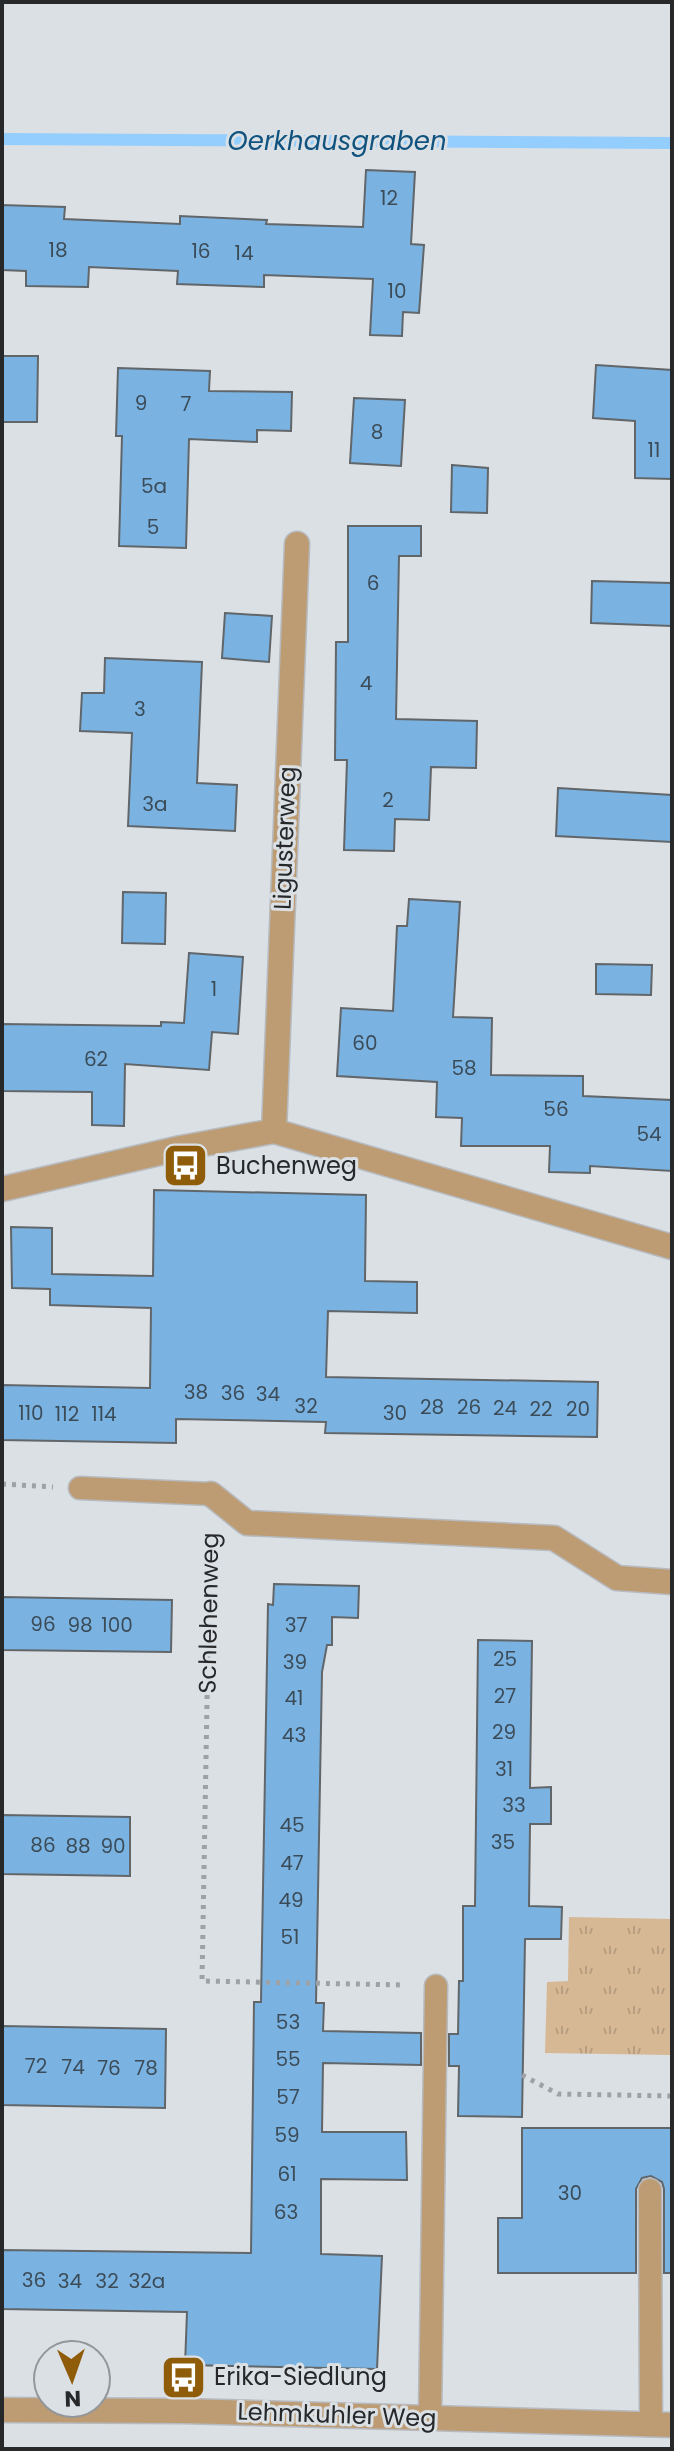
<svg xmlns="http://www.w3.org/2000/svg" width="674" height="2451" font-family="Poppins,sans-serif">
	<defs>
		<pattern id="grass-tufts" width="24" height="20" patternUnits="userSpaceOnUse" patternTransform="scale(2)"><rect width="24" height="20" fill="#d7b894"/><path d="M3 7l-1-3M5 7V3M7 7l1-3M15 17l-1-3M17 17v-4M19 17l1-3" fill="none" stroke="#b89e80"/></pattern>
	</defs>
	<rect width="100%" height="100%" fill="#dbe0e5"/>
	<path fill="url(#grass-tufts)" d="M569 1917 672 1919 670 2055 545 2053 547 1982 568 1981Z"/>
	<g fill="none" stroke-linecap="round" stroke-linejoin="round">
		<path stroke="#94cefe" stroke-width="12" d="M2 139 672 143"/>
	</g>
	<path fill="#7ab3e1" stroke="#61666a" stroke-width="2" d="M366 170 415 172 411 244 424 245 419 313 403 312 402 336 370 335 373 279 264 275V287L177 284 178 271 89 267 88 287 26 286V271L2 270V205L65 207 64 219 180 224V216L267 220 266 224 363 227Z
		M2 356H38L37 422H2Z
		M596 365 672 370V479L635 478V421L593 418Z
		M118 368 210 371 209 391 292 392 291 431 257 430V442L189 439 186 548 119 546 122 436H116Z
		M354 398 405 400 401 466 350 463Z
		M452 465 488 468 487 513 451 512Z
		M348 526H421V556H399L396 719 477 721 476 768 431 767 429 820 395 819 394 851 344 850 347 760H335L336 642H348Z
		M592 581 672 583V626L591 623Z
		M225 613 272 616 269 662 222 658Z
		M105 658 202 662 197 783 237 785 235 831 128 826 132 733 80 731 82 693H104Z
		M558 788 672 795V842L556 836Z
		M123 892 166 893 165 944 122 943Z
		M409 899 460 902 453 1017 492 1018 491 1075 583 1076V1096L672 1100V1171L590 1166V1173L549 1172 550 1146H461L462 1118 436 1117 437 1082 337 1076 341 1008 393 1011 397 926H407Z
		M189 953 243 957 238 1034 212 1032 209 1070 125 1064 124 1126 92 1125V1092L2 1091V1024L161 1026V1022L184 1023Z
		M596 964 652 965 651 995 596 994Z
		M154 1190 366 1195 365 1281 417 1282V1313L328 1311 326 1377 598 1382 597 1437 325 1433 326 1422 176 1419V1443L2 1440V1385L150 1388 151 1308 50 1305V1289L12 1288 11 1227 52 1228V1274L153 1276Z
		M274 1584 359 1586 358 1618 332 1617V1645H327L322 1672 316 2003H324L323 2031 421 2033V2065L323 2063 322 2132H406L407 2180 321 2179V2254L382 2256 377 2369 185 2365 187 2312 2 2309V2250L251 2253 254 2002H261L268 1604 273 1605Z
		M2 1597 172 1600 171 1652 2 1650Z
		M478 1640 532 1641 530 1788 551 1787V1824H530L529 1906 562 1907 561 1939H525L522 2117 458 2116 459 2066H449V2034H458L459 1981H463V1906H475Z
		M2 1815 130 1817V1876L2 1874Z
		M2 2026 166 2029 165 2108 2 2105Z
		M522 2128H672V2273H664V2189L662 2182 651 2176 642 2178 636 2189V2273H498V2218H522Z"/>
	<g fill="none" stroke-linecap="round" stroke-linejoin="round">
		<defs>
			<path id="service" d="M80 1488 211 1494
				M650 2190 651 2425
				M430 2418 436 1986"/>
			<path id="minor" d="M274 1131 297 544
				M2 1189 181 1148 274 1131 672 1247
				M211 1494 247 1523 554 1538 617 1578 672 1582
				M2 2410 184 2411 672 2425"/>
		</defs>
		<use href="#service" stroke="#b7bbc0" stroke-width="25"/>
		<use href="#minor" stroke="#b7bbc0" stroke-width="27"/>
		<path stroke="#9ea2a6" stroke-width="5" stroke-dasharray="4 6" stroke-linecap="butt" d="M2 1484 53 1487
			M210 1535 202 1981 405 1985
			M522 2075 558 2094 672 2096"/>
		<use href="#service" stroke="#bd9c74" stroke-width="22"/>
		<use href="#minor" stroke="#bd9c74" stroke-width="24"/>
	</g>
	<defs>
		<symbol id="bus-square" viewBox="-11 -11 22 22"><rect x="-9" y="-9" width="18" height="18" rx="4" fill="#8f5d0a" stroke="#dbe0e5"/><path d="M-5-6H5V4H4V6H2V4H-2V6H-4V4H-5ZM-3.5-4V0h7V-4ZM-3.5 1.2v1.5H-2V1.2ZM2 1.2v1.5H3.5V1.2Z" fill="#fff"/></symbol>
	</defs>
	<g fill-rule="evenodd">
		<use href="#bus-square" x="160" y="1140" width="51" height="51"/>
		<use href="#bus-square" x="158" y="2352" width="51" height="51"/>
	</g>
	<g text-anchor="middle" stroke-width="6" stroke-linejoin="round" paint-order="stroke">
		<g font-size="20" fill="#3b4b58">
			<text x="389" y="205">12</text>
			<text x="58" y="257">18</text>
			<text x="201" y="258">16</text>
			<text x="244" y="260">14</text>
			<text x="397" y="298">10</text>
			<text x="141" y="410">9</text>
			<text x="186" y="411">7</text>
			<text x="377" y="439">8</text>
			<text x="654" y="457">11</text>
			<text x="154" y="493">5a</text>
			<text x="153" y="534">5</text>
			<text x="373" y="590">6</text>
			<text x="366" y="690">4</text>
			<text x="140" y="716">3</text>
			<text x="388" y="807">2</text>
			<text x="155" y="811">3a</text>
			<text x="214" y="996">1</text>
			<text x="365" y="1050">60</text>
			<text x="96" y="1066">62</text>
			<text x="464" y="1075">58</text>
			<text x="556" y="1116">56</text>
			<text x="649" y="1141">54</text>
			<text x="196" y="1399">38</text>
			<text x="233" y="1400">36</text>
			<text x="268" y="1401">34</text>
			<text x="306" y="1413">32</text>
			<text x="432" y="1414">28</text>
			<text x="469" y="1414">26</text>
			<text x="505" y="1415">24</text>
			<text x="541" y="1416">22</text>
			<text x="578" y="1416">20</text>
			<text x="31" y="1420">110</text>
			<text x="395" y="1420">30</text>
			<text x="67" y="1421">112</text>
			<text x="104" y="1421">114</text>
			<text x="43" y="1631">96</text>
			<text x="80" y="1632">98</text>
			<text x="117" y="1632">100</text>
			<text x="296" y="1632">37</text>
			<text x="505" y="1666">25</text>
			<text x="295" y="1669">39</text>
			<text x="505" y="1703">27</text>
			<text x="294" y="1705">41</text>
			<text x="504" y="1739">29</text>
			<text x="294" y="1742">43</text>
			<text x="504" y="1776">31</text>
			<text x="514" y="1812">33</text>
			<text x="292" y="1832">45</text>
			<text x="503" y="1849">35</text>
			<text x="43" y="1852">86</text>
			<text x="78" y="1853">88</text>
			<text x="113" y="1853">90</text>
			<text x="292" y="1870">47</text>
			<text x="291" y="1907">49</text>
			<text x="290" y="1944">51</text>
			<text x="288" y="2029">53</text>
			<text x="288" y="2066">55</text>
			<text x="36" y="2073">72</text>
			<text x="73" y="2074">74</text>
			<text x="109" y="2075">76</text>
			<text x="146" y="2075">78</text>
			<text x="288" y="2104">57</text>
			<text x="287" y="2142">59</text>
			<text x="287" y="2181">61</text>
			<text x="570" y="2200">30</text>
			<text x="286" y="2219">63</text>
			<text x="34" y="2287">36</text>
			<text x="70" y="2288">34</text>
			<text x="107" y="2288">32</text>
			<text x="147" y="2288">32a</text>
		</g>
		<g font-size="24" fill="#26282a" stroke="#dbe0e5">
			<text transform="translate(285 838) rotate(-88)" y="8">Ligusterweg</text>
			<text transform="translate(209 1613) rotate(-89)" y="8">Schlehenweg</text>
			<text transform="translate(337 2415) rotate(2)" y="8">Lehmkuhler Weg</text>
		</g>
		<g font-size="24" fill="#26282a" stroke="#dbe0e5" text-anchor="start">
			<text x="216" y="1174">Buchenweg</text>
			<text x="214" y="2385">Erika-Siedlung</text>
		</g>
		<g font-size="26" font-style="italic" fill="#11537f" stroke="#dbe0e5">
			<text x="337" y="150">Oerkhausgraben</text>
		</g>
	</g>
	<rect width="674" height="2451" fill="none" stroke="#26282a" stroke-width="8"/>
	<g transform="translate(72 2379) rotate(178)"><circle r="38" fill="#dbe0e5" stroke="#93969a" stroke-width="2"/>
	<path d="M0-6L14 30L0 20L-14 30Z" fill="#8f5d0a"/>
	<text y="-12" font-size="22" font-weight="bold" text-anchor="middle" fill="#26282a">N</text>
	</g>
</svg>
